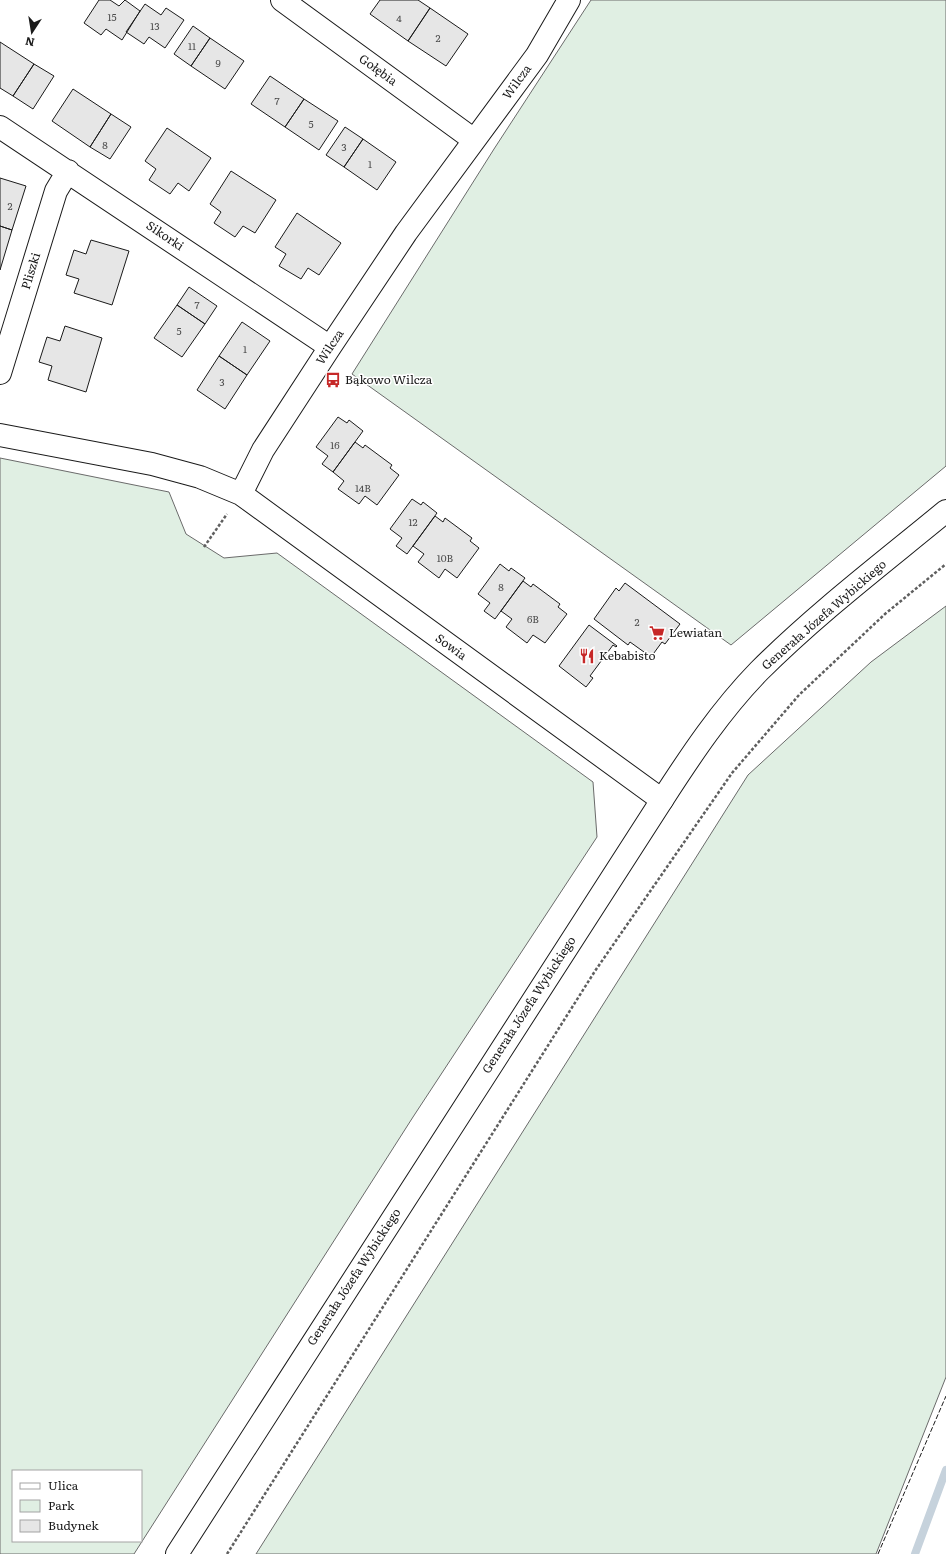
<svg xmlns="http://www.w3.org/2000/svg" width="946" height="1554" font-family="Literata,serif">
	<rect width="100%" height="100%" fill="#fff"/>
	<path fill="#e0efe3" stroke="#6a6a6a" fill-rule="evenodd" d="M591 0H946V466L731 645 352 374 494 149Z
		M0 458 169 492 186 534 224 558 277 553 593 782 597 837 413 1117 134 1554H0ZM13 1471H141V1541H13Z
		M946 606V1377L876 1554H256L748 775 871 662Z"/>
	<g fill="none" stroke-linecap="round" stroke-linejoin="round">
		<path stroke="#c6d2dc" stroke-width="8" d="M915 1554 946 1470"/>
	</g>
	<path fill="#e6e6e6" stroke="#1a1a1a" d="M99 0H110L119 6 125 0 140 11 122 40 106 29 101 35 84 23Z
		M380 0H418L430 8 408 41 370 14Z
		M145 4 161 15 166 8 184 20 165 48 149 37 144 44 126 32Z
		M430 8 468 34 446 66 408 41Z
		M193 26 210 38 191 66 174 54Z
		M210 38 244 61 225 89 191 66Z
		M0 42 34 64 13 96 0 88Z
		M34 64 54 76 33 109 13 96Z
		M270 76 304 99 285 127 251 104Z
		M73 89 111 114 90 147 52 121Z
		M304 99 338 121 319 150 285 127Z
		M111 114 131 127 110 159 90 147Z
		M345 127 363 139 344 167 326 155Z
		M167 128 211 158 189 191 178 183 170 194 149 180 156 169 145 161Z
		M363 139 396 162 377 190 344 167Z
		M231 171 276 200 255 233 243 226 235 237 214 223 221 212 210 204Z
		M0 178 26 186 12 230 0 226Z
		M297 213 341 243 319 275 308 268 301 279 279 266 286 254 275 247Z
		M0 226 12 230 0 270Z
		M91 240 129 251 112 305 74 293 79 279 66 275 74 250 86 254Z
		M189 287 217 306 205 324 177 305Z
		M177 305 205 324 182 357 154 338Z
		M242 322 270 341 247 375 219 356Z
		M65 326 102 338 86 392 48 380 52 366 39 362 47 337 60 341Z
		M219 356 247 375 225 409 197 390Z
		M338 417 347 423 349 420 363 431 333 472 322 464 328 456 316 447Z
		M355 442 363 448 365 445 392 465 390 468 399 475 377 505 365 496 359 504 338 489 344 481 333 472Z
		M412 499 421 505 423 502 437 513 407 554 396 546 402 538 390 529Z
		M435 516 443 522 445 518 472 538 470 541 479 548 457 578 445 569 439 578 418 562 424 554 413 546Z
		M500 564 509 571 511 568 525 578 495 619 484 611 490 603 478 594Z
		M523 581 531 587 533 584 560 604 558 607 567 614 545 643 533 635 527 643 506 627 512 619 501 611Z
		M625 583 680 624 665 644 662 642 651 657 630 642 628 645 594 619 616 588 619 591Z
		M589 625 617 646 616 647 613 645 590 676 593 678 586 687 559 666Z"/>
	<g fill="none" stroke-linecap="round" stroke-linejoin="round">
		<defs>
			<path id="minor" d="M282 0 474 140
				M0 127 330 347
				M0 373 56 191 68 171
				M0 435 152 464 200 477 241 494 662 800
				M241 494 263 450 330 347 406 233 537 55 569 0"/>
			<path id="secondary" d="M177 1554 662 800C691 755 721 710 759 671 817 613 883 563 946 511"/>
		</defs>
		<use href="#minor" stroke="#1a1a1a" stroke-width="24"/>
		<use href="#secondary" stroke="#1a1a1a" stroke-width="24"/>
		<path stroke="#5f5f5f" stroke-width="2.5" stroke-dasharray="3 2" stroke-linecap="butt" d="M204 547 227 514
			M227 1554 595 971 732 773 799 695 885 614 946 564"/>
		<use href="#minor" stroke="#fff" stroke-width="22"/>
		<use href="#secondary" stroke="#fff" stroke-width="22"/>
		<path stroke="#1a1a1a" stroke-width="1" stroke-dasharray="5 2" stroke-linecap="butt" d="M878 1554 946 1396"/>
	</g>
	<defs>
		<symbol id="bus-bare" viewBox="-9 -9 18 18"><path d="M-5-6H5V4H4V6H2V4H-2V6H-4V4H-5ZM-3.5-4V0h7V-4ZM-3.5 1.2v1.5H-2V1.2ZM2 1.2v1.5H3.5V1.2Z" fill="#c62828" stroke="#fff" stroke-width="2.5" paint-order="stroke"/></symbol>
		<symbol id="supermarket-bare" viewBox="-9 -9 18 18"><path d="M-6-5.5h2.5l.6 2H6L4.5 2H-2.5L-4.4-4H-6ZM-1.5 3.2a1.3 1.3 0 1 0 .1 0ZM3 3.2a1.3 1.3 0 1 0 .1 0Z" fill="#c62828" stroke="#fff" stroke-width="2.5" paint-order="stroke"/></symbol>
		<symbol id="restaurant-bare" viewBox="-9 -9 18 18"><path d="M-5-6h1v4h1v-4h1v4h1v-4h1v5L-1.5 .5V6h-2V.5L-5-1ZM5-6V6H3V1.5H1.5Q1.5-4 5-6Z" fill="#c62828" stroke="#fff" stroke-width="2.5" paint-order="stroke"/></symbol>
	</defs>
	<g fill-rule="evenodd">
		<use href="#bus-bare" x="322" y="369" width="22" height="22"/>
		<use href="#supermarket-bare" x="646" y="622" width="22" height="22"/>
		<use href="#restaurant-bare" x="576" y="645" width="22" height="22"/>
	</g>
	<g text-anchor="middle" stroke-width="3" stroke-linejoin="round" paint-order="stroke">
		<g font-size="10" fill="#4d4d4d">
			<text x="112" y="21">15</text>
			<text x="399" y="22">4</text>
			<text x="155" y="30">13</text>
			<text x="438" y="42">2</text>
			<text x="192" y="50">11</text>
			<text x="218" y="67">9</text>
			<text x="277" y="105">7</text>
			<text x="311" y="128">5</text>
			<text x="105" y="149">8</text>
			<text x="344" y="151">3</text>
			<text x="370" y="168">1</text>
			<text x="10" y="210">2</text>
			<text x="197" y="309">7</text>
			<text x="179" y="335">5</text>
			<text x="245" y="353">1</text>
			<text x="222" y="386">3</text>
			<text x="335" y="449">16</text>
			<text x="363" y="492">14B</text>
			<text x="413" y="526">12</text>
			<text x="445" y="562">10B</text>
			<text x="501" y="591">8</text>
			<text x="533" y="623">6B</text>
			<text x="637" y="626">2</text>
		</g>
		<g font-size="12" fill="#1a1a1a" stroke="#fff">
			<text transform="translate(378 70) rotate(36)" y="4">Gołębia</text>
			<text transform="translate(517 82) rotate(-54)" y="4">Wilcza</text>
			<text transform="translate(165 236) rotate(34)" y="4">Sikorki</text>
			<text transform="translate(31 271) rotate(-73)" y="4">Pliszki</text>
			<text transform="translate(330 347) rotate(-56)" y="4">Wilcza</text>
			<text transform="translate(824 615) rotate(-41)" y="4">Generała Józefa Wybickiego</text>
			<text transform="translate(451 647) rotate(36)" y="4">Sowia</text>
			<text transform="translate(529 1005) rotate(-57)" y="4">Generała Józefa Wybickiego</text>
			<text transform="translate(354 1277) rotate(-57)" y="4">Generała Józefa Wybickiego</text>
		</g>
		<g font-size="12" fill="#1a1a1a" stroke="#fff" text-anchor="start">
			<text x="345" y="384">Bąkowo Wilcza</text>
			<text x="669" y="637">Lewiatan</text>
			<text x="599" y="660">Kebabisto</text>
		</g>
	</g>
	<rect x="12" y="1470" width="130" height="72" fill="#ffffff" stroke="#a3a3a3"/>
	<rect x="20" y="1483" width="20" height="6" fill="#ffffff" stroke="#a3a3a3"/>
	<text x="48" y="1490" font-size="12" fill="#1a1a1a">Ulica</text>
	<rect x="20" y="1500" width="20" height="12" fill="#e0efe3" stroke="#a3a3a3"/>
	<text x="48" y="1510" font-size="12" fill="#1a1a1a">Park</text>
	<rect x="20" y="1520" width="20" height="12" fill="#e6e6e6" stroke="#a3a3a3"/>
	<text x="48" y="1530" font-size="12" fill="#1a1a1a">Budynek</text>
	<g transform="translate(32 32) rotate(192)" stroke="#ffffff" stroke-width="3" paint-order="stroke">
	<path d="M0-3L7 15L0 10L-7 15Z" fill="#1a1a1a"/>
	<text y="-6" font-size="11" font-weight="bold" text-anchor="middle" fill="#1a1a1a">N</text>
	</g>
</svg>
